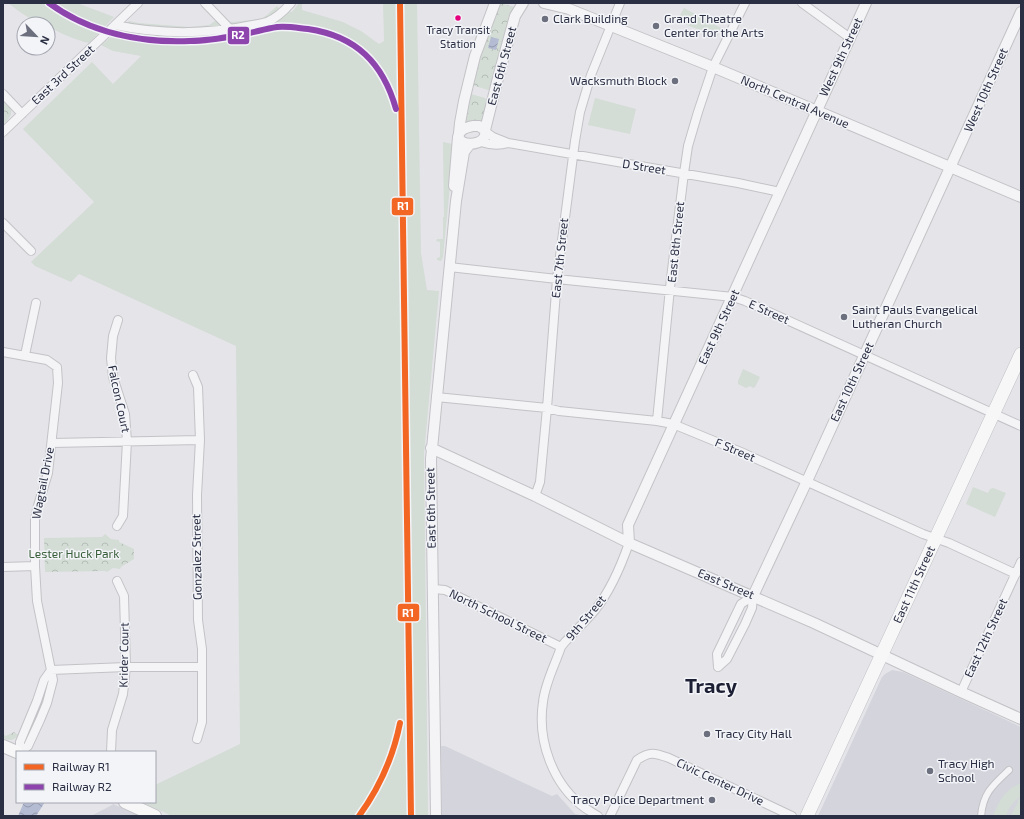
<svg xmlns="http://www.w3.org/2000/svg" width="1024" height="819" font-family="'Exo 2',sans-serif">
	<defs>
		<pattern id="park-crowns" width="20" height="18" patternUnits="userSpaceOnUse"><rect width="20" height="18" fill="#d3dcd5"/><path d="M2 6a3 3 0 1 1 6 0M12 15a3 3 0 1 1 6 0" fill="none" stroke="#b5bdb8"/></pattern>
		<pattern id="water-waves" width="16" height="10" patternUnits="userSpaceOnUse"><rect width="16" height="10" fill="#b4bcd3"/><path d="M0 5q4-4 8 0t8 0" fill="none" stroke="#9399ad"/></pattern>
	</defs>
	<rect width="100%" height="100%" fill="#e5e5e9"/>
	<path fill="#d3d4dc" d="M892 670 903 672 1021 727V816H818L882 677 885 674Z
		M441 746H445L552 796 557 794 575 814 585 816H442Z
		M113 804 140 816H91L112 805Z"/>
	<path fill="#d3dcd5" d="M8 3H77L114 17 89 43C75 40 61 33 48 27V24C34 24 19 11 8 3Z
		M299 3H302V10L343 22 361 31 379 44 384 41 383 3H417L421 253 427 290 439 291 424 454 428 816H172L141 802H155V785L240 744 236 346 79 274 71 282 35 266 31 262 94 202 23 129 92 62 113 84 141 56 113 51 101 45 107 40 113 36 129 21 138 23 191 27 209 25 215 21 233 22 261 19 267 15 277 6 280 9 292 12Z
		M684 8 721 28 717 37 677 21Z
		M595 98 636 109 630 134 588 125Z
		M443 142 452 144 451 155H453L443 257 441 261 437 260V258L440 257V242L436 241 437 239H443V217H444Z
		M743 369 760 377 755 387 753 388 750 386 746 388 738 384V381Z
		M973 487 988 493 990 489 993 488 1006 493 995 517 966 504Z
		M1021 783V796C1014 801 1009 807 1006 816H993C999 801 1005 789 1021 783Z
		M1020 797 1021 798V816H1011Z"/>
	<path fill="url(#park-crowns)" d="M499 3 515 7 490 90H488L472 85 471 81Z
		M471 94 485 98 488 102 485 122 465 126 467 98Z
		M3 99C14 110 14 114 3 125Z
		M105 534 111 539 119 540V542L134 549V559L121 567 120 569 113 568 107 572 105 571 45 572 44 538 102 537Z
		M14 732 18 735C14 741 9 741 3 738V734L6 736Z"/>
	<path fill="url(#water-waves)" d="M491 37 499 39 496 50 488 48Z
		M24 802H45L36 816H18Z"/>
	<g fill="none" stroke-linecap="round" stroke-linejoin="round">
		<defs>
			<path id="pedestrian" d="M981 816C983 793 993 785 1009 770"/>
			<path id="minor" d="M205 3 231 30
				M802 3 850 38
				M115 25C166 36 216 34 267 22 277 18 284 11 291 3
				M3 94 22 114
				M3 132 138 3
				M486 132 493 137 508 143 738 183 780 192
				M481 142C490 145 498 146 508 143
				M3 223 31 251
				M449 267 557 279 733 297 745 301 1021 426
				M3 352 47 360 57 367 58 383 48 473 37 509 35 520V566L37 601 53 680 47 703 40 720 28 746 21 752
				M25 355 36 303
				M193 375 198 387 200 440 197 495 198 620 202 649V722L197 739
				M436 397 547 408 559 411 657 421 673 424 741 452 923 534 949 543 1016 574
				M657 421 671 278 684 173 688 146 698 112 713 67 745 3
				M52 443 200 440
				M535 496 540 482 547 408 557 279 575 141 580 112 591 75 620 3
				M117 526 123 516 127 441 125 414 113 377 111 358 113 336 118 320
				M3 567 35 566
				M433 589 445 590 561 647
				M718 667 717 654 741 604 753 596
				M718 667 727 659 745 624 752 608 753 596
				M51 670 126 667H202
				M961 692 1021 562
				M20 752V742L37 701 44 680 51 670
				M111 752 112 730 123 694 126 667 124 596 117 581
				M598 816C594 814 590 811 585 808 553 785 537 741 543 702 545 683 555 665 561 647L565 642C575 631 586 621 595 610 611 590 621 566 629 543
				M610 816 637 760C650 751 655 753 669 758L792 816"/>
			<path id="tertiary" d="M544 3 569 9 713 67 1021 197
				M473 126H479L485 130C488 143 471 146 462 142L458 137C460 129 465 128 473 126Z
				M485 130 499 74 515 16 523 3
				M459 133 460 123 464 101 475 56 495 3
				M454 186 458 137
				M431 448 535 496 629 543 814 623 961 692 1021 719
				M629 543 628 525 866 3
				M753 596 807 481 1021 12
				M436 816 431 459 456 201 464 152 470 144"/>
			<path id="secondary" d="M3 746 17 752
				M125 802 155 816"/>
			<g id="primary">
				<path id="s1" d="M807 816 1021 354"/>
			</g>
		</defs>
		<use href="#pedestrian" stroke="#c3c3c7" stroke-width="8"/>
		<use href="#minor" stroke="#c3c3c7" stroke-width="10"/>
		<use href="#tertiary" stroke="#c3c3c7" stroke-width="12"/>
		<use href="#secondary" stroke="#c3c3c7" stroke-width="14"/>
		<use href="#primary" stroke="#c0c2c7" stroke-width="14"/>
		<use href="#pedestrian" stroke="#f4f4f6" stroke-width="6"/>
		<use href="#minor" stroke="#f4f4f6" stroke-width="8"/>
		<use href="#tertiary" stroke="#f4f4f6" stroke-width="10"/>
		<use href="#secondary" stroke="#f7f7f8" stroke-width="12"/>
		<use href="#primary" stroke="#f7f7f8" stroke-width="13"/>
		<defs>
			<path id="rail-1" d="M400 3 411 816
				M359 816C380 787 393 758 400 723"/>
			<path id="rail-2" d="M49 3C90 33 141 43 190 41 207 41 223 38 239 35 252 33 264 29 277 27 288 26 298 28 308 29 356 36 383 63 396 109"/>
		</defs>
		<use href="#rail-1" stroke="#f3f4f8" stroke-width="9"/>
		<use href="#rail-2" stroke="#f3f4f8" stroke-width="9"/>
		<use href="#rail-1" stroke="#f26522" stroke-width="6"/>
		<use href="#rail-2" stroke="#8e44ad" stroke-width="6"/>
	</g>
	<circle fill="#e5007d" stroke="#f3f4f8" stroke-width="1.5" cx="458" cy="18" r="3.5"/>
	<g fill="#6c6f7d" stroke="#f3f4f8" stroke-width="1.5">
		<circle cx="545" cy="19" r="4"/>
		<circle cx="656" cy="26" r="4"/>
		<circle cx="675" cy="81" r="4"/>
		<circle cx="844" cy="317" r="4"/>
		<circle cx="707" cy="734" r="4"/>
		<circle cx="930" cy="771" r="4"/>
		<circle cx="712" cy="800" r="4"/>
	</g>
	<g text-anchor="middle" stroke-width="3" stroke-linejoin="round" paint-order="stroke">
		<g font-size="11" fill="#2b2f43" stroke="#f3f4f8">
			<text x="458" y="34">Tracy Transit<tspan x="458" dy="14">Station</tspan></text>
		</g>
		<g font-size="12" fill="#2b2f43" stroke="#f3f4f8" text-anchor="start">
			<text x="553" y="23">Clark Building</text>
			<text x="664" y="23">Grand Theatre<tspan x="664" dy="14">Center for the Arts</tspan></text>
			<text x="667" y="85" text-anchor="end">Wacksmuth Block</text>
			<text x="852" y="314">Saint Pauls Evangelical<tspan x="852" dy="14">Lutheran Church</tspan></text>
			<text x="715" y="738">Tracy City Hall</text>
			<text x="938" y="768">Tracy High<tspan x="938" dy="14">School</tspan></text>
			<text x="704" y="804" text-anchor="end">Tracy Police Department</text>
		</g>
		<g font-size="12" fill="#2b2f43" stroke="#f3f4f8">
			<text transform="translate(841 57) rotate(-65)" y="4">West 9th Street</text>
			<text transform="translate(502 66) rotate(-75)" y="4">East 6th Street</text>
			<text transform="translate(63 75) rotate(-43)" y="4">East 3rd Street</text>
			<text transform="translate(986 90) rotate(-66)" y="4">West 10th Street</text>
			<text transform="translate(795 102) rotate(23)" y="4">North Central Avenue</text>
			<text transform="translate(644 167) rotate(9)" y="4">D Street</text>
			<text transform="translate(676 242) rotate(-84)" y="4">East 8th Street</text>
			<text transform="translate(560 258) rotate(-84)" y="4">East 7th Street</text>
			<text transform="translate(769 312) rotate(24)" y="4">E Street</text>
			<text transform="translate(719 327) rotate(-65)" y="4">East 9th Street</text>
			<text transform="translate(852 382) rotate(-65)" y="4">East 10th Street</text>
			<text transform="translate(119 399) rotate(78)" y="4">Falcon Court</text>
			<text transform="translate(735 450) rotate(23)" y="4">F Street</text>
			<text transform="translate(43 483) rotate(-79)" y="4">Wagtail Drive</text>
			<text transform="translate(431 508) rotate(-91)" y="4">East 6th Street</text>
			<text transform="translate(197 557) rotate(-91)" y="4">Gonzalez Street</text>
			<text transform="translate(726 584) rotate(23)" y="4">East Street</text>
			<text dy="4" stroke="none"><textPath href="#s1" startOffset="255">East 11th Street</textPath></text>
			<text transform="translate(498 616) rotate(26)" y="4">North School Street</text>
			<text transform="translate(586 618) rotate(-50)" y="4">9th Street</text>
			<text transform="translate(986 638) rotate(-65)" y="4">East 12th Street</text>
			<text transform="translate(124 655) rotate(-89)" y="4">Krider Court</text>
			<text transform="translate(720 782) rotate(25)" y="4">Civic Center Drive</text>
		</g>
		<g font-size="12" fill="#385e39" stroke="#f3f4f8">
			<text x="74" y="558">Lester Huck Park</text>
		</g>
		<g font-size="20" font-weight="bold" fill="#1d2034" stroke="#f3f4f8">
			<text x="711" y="693">Tracy</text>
		</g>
	</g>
	<g stroke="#f3f4f8" stroke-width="1.5">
		<rect x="227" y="26" width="23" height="19" rx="4" fill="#8e44ad"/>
		<rect x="391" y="197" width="23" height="19" rx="4" fill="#f26522"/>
		<rect x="397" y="603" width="23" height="19" rx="4" fill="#f26522"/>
	</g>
	<g font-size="11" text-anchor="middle" font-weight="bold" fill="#fff">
		<text x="238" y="39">R2</text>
		<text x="403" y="210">R1</text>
		<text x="408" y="617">R1</text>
	</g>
	<rect width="1024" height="819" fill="none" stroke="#2b2f43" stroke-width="8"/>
	<rect x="16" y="751" width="140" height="52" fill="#f3f4f8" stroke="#a3a5b0"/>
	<rect x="24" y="764" width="20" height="6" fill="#f26522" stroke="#a3a5b0"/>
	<text x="52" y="771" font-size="12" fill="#2b2f43">Railway R1</text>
	<rect x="24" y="784" width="20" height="6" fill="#8e44ad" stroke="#a3a5b0"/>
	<text x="52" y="791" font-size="12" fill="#2b2f43">Railway R2</text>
	<g transform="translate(36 36) rotate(115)"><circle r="19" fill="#f3f4f8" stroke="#a3a5b0"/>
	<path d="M0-3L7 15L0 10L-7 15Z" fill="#6c6f7d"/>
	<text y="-6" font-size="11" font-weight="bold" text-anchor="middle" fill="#2b2f43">N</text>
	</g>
</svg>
